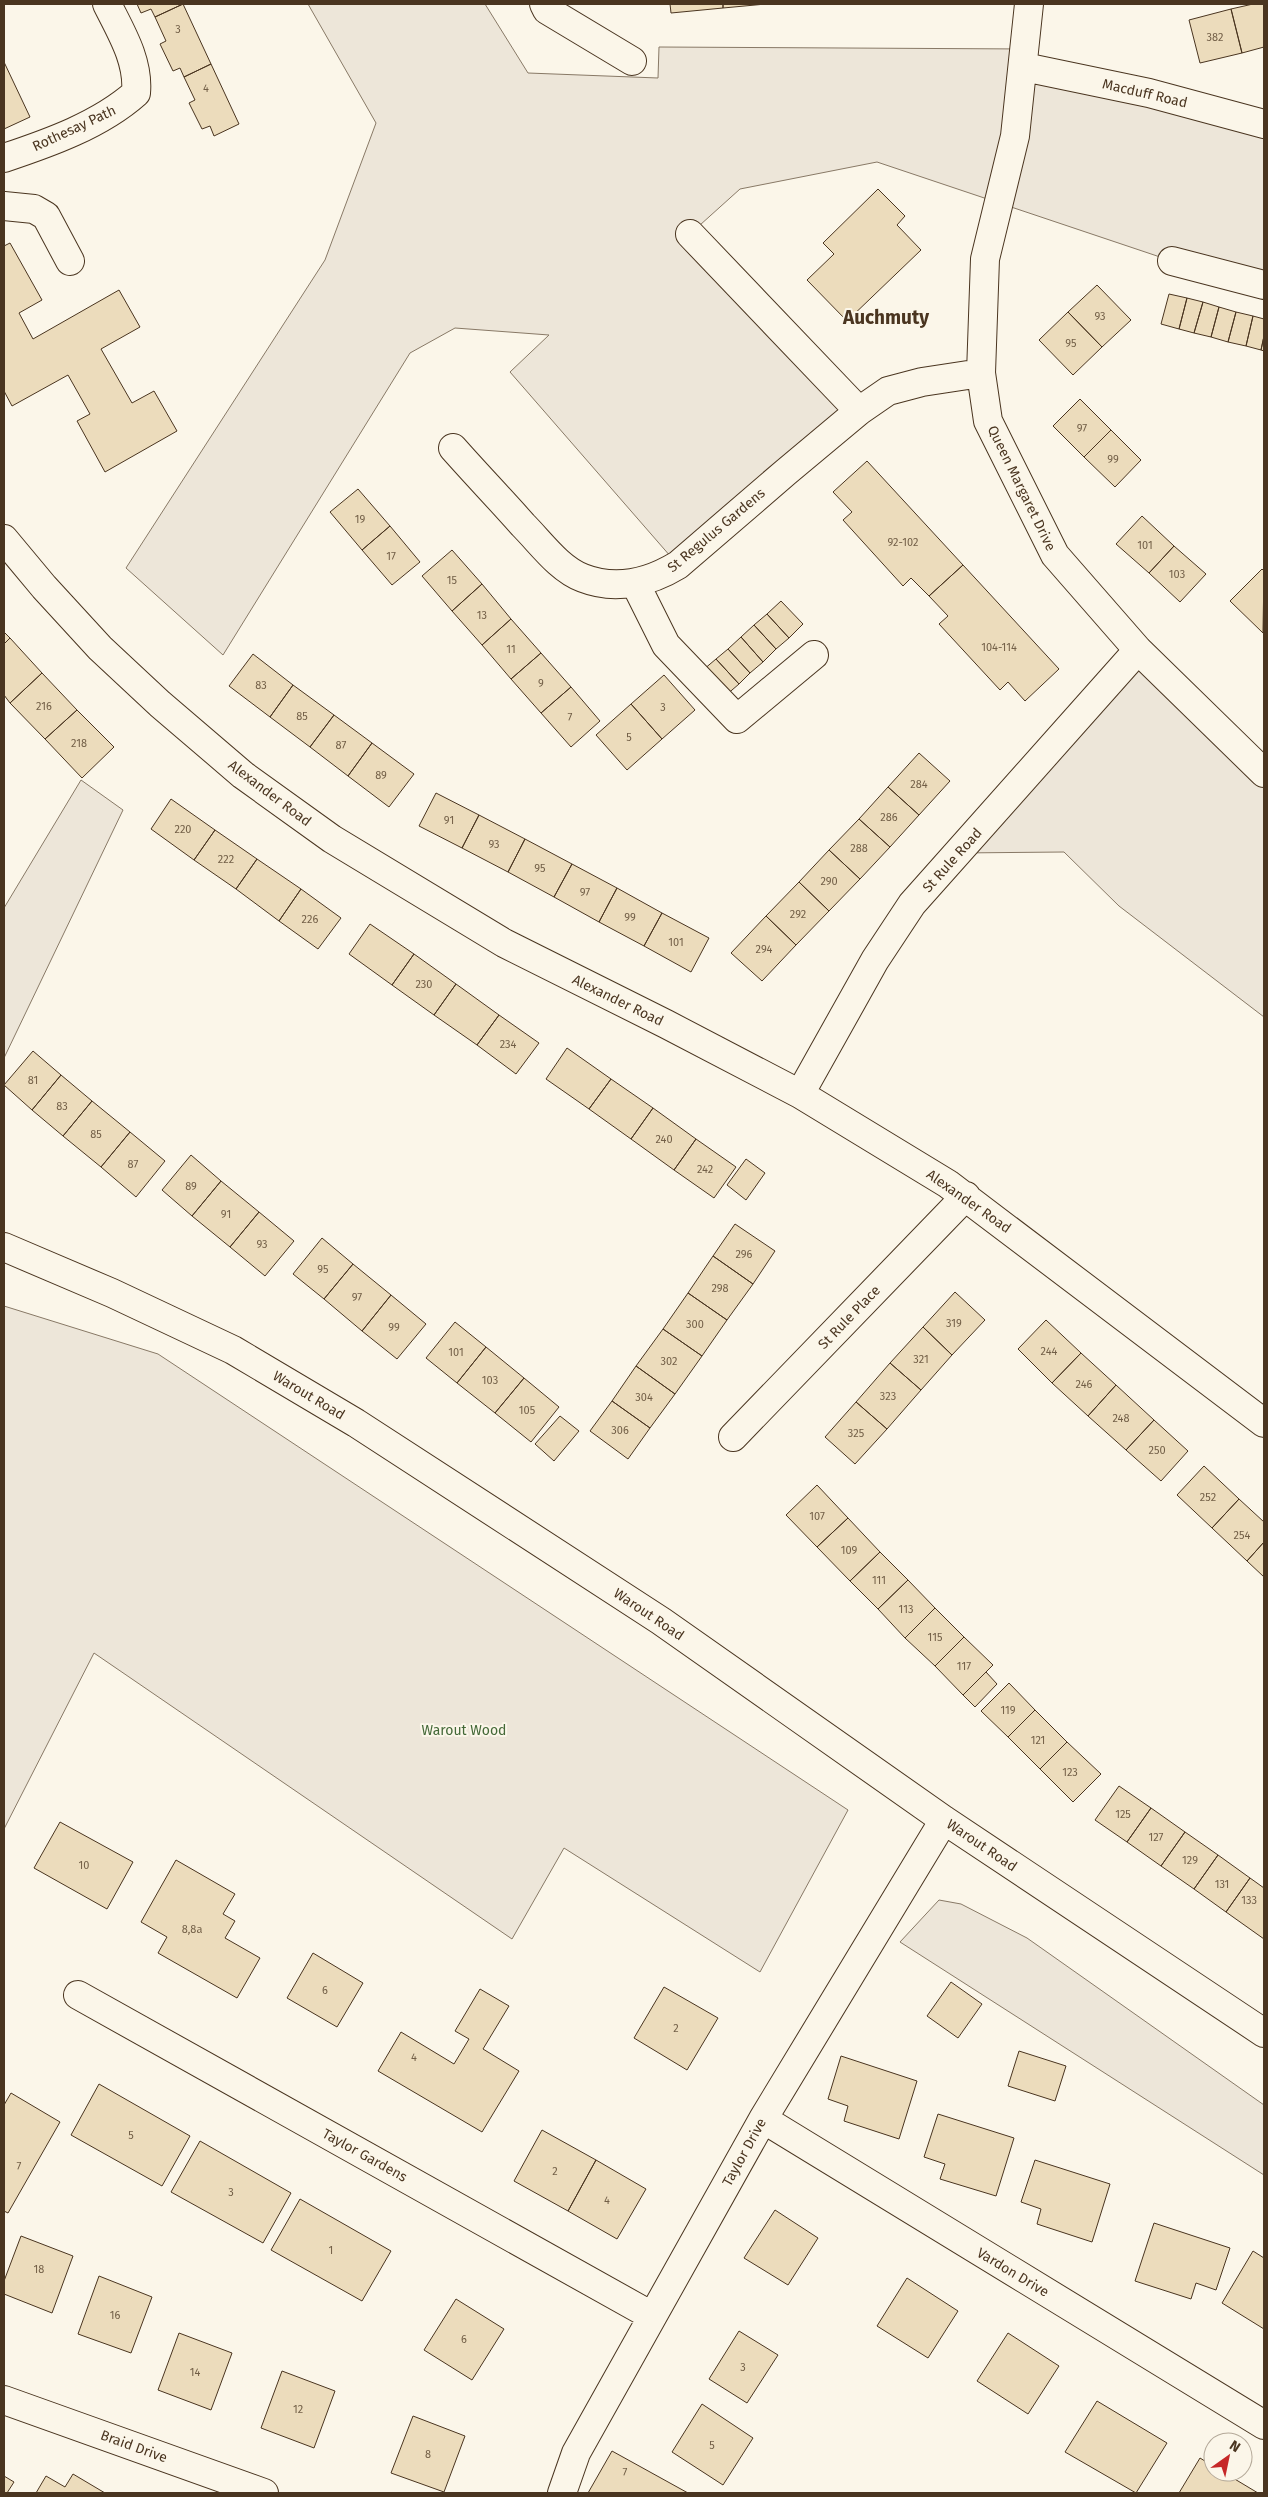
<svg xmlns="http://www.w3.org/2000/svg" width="1268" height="2497" font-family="'Fira Sans',sans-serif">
	<rect width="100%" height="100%" fill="#fbf6e9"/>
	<path fill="#ede6d9" stroke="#887966" d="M308 4H485L528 73 658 78 659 47 1025 49 1024 67 1264 124V285L1172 261 877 162 740 189 690 234 859 411 678 565 510 372 549 335 455 328 410 353 223 655 126 568 325 260 376 123Z
		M1138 650 1264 773V1017L1119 906 1064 852 958 853Z
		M81 780 123 810 4 1058V908Z
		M4 1306 158 1354 848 1810 760 1972 564 1848 512 1939 94 1653 4 1829Z
		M939 1900 961 1904 1027 1938 1264 2105V2175L900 1942Z"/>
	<path fill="#ecdcbc" stroke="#4a3520" d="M137 4H183L155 17 151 9 141 13Z
		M183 4 211 64 184 77 180 68 173 71 160 44 166 41 155 17Z
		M670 4H723V8L671 13Z
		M723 4H766L723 8Z
		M1253 4H1264V47L1242 53 1231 9Z
		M1231 9 1242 53 1200 63 1189 20Z
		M4 62 30 117 4 129Z
		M211 64 239 124 214 136 210 126 202 129 189 103 195 100 184 77Z
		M878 189 905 216 897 225 921 250 847 321 807 280 834 254 823 243Z
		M10 243 42 300 19 313 33 339 119 290 140 327 101 349 132 403 154 391 177 431 105 472 77 421 90 414 68 375 12 406 4 391V246Z
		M1097 285 1131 320 1102 347 1068 312Z
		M1169 294 1187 298 1179 329 1161 324Z
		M1187 298 1203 302 1194 333 1179 329Z
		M1203 302 1219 307 1211 337 1194 333Z
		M1219 307 1236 312 1228 342 1211 337Z
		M1068 312 1102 347 1073 375 1039 340Z
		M1236 312 1253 316 1246 346 1228 342Z
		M1253 316 1264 319V336L1261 350 1246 346Z
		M1264 336V351L1261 350Z
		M1080 399 1111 430 1084 457 1053 426Z
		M1111 430 1141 460 1115 487 1084 457Z
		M867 461 963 565 929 596 911 578 903 586 843 520 852 512 833 492Z
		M358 489 390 526 362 550 330 512Z
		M1142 516 1174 546 1149 573 1116 544Z
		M390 526 420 562 392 585 362 550Z
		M1174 546 1206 574 1180 602 1149 573Z
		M452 550 482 584 452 611 422 576Z
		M963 565 1059 669 1025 701 1008 682 1000 690 939 624 948 616 929 596Z
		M1262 569 1264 571 1263 633 1230 601Z
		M482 584 511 619 482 645 452 611Z
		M781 601 803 624 789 638 767 614Z
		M767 614 789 638 776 649 754 625Z
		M511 619 541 653 511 679 482 645Z
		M754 625 776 649 763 662 741 637Z
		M4 632 10 638 4 644Z
		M741 637 763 662 750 673 728 649Z
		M10 638 42 673 10 703 4 695V644Z
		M728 649 750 673 739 684 716 659Z
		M541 653 571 687 541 713 511 679Z
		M253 654 293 685 270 717 229 686Z
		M716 659 739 684 725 696 703 670Z
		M42 673 77 710 45 739 10 703Z
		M664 675 695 710 662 739 631 704Z
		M293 685 334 715 310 747 270 717Z
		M571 687 600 721 571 747 541 713Z
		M631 704 662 739 627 770 596 735Z
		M77 710 114 747 82 778 45 739Z
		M334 715 372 743 348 776 310 747Z
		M372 743 414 774 389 807 348 776Z
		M919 753 950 781 919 815 888 787Z
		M888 787 919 815 890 847 859 819Z
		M436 793 479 815 462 848 419 826Z
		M171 799 215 830 194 860 151 829Z
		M479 815 525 839 508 872 462 848Z
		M859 819 890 847 860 879 829 850Z
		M215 830 257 859 236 889 194 860Z
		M525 839 572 864 554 897 508 872Z
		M829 850 860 879 829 911 799 882Z
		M257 859 301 889 279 921 236 889Z
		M572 864 617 888 599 922 554 897Z
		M799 882 829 911 796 945 766 916Z
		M617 888 662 913 644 946 599 922Z
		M301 889 341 918 318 949 279 921Z
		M662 913 709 938 691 972 644 946Z
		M766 916 796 945 762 981 731 953Z
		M370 924 414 954 392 985 349 954Z
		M414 954 456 984 434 1015 392 985Z
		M456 984 499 1015 477 1045 434 1015Z
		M499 1015 539 1043 516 1074 477 1045Z
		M567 1048 611 1079 589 1109 546 1079Z
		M33 1051 61 1075 32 1110 4 1085Z
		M61 1075 92 1101 63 1136 32 1110Z
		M611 1079 653 1108 631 1139 589 1109Z
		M92 1101 130 1132 101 1167 63 1136Z
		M653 1108 696 1139 674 1170 631 1139Z
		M130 1132 165 1161 136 1197 101 1167Z
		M696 1139 736 1167 714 1198 674 1170Z
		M191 1155 221 1181 192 1216 162 1190Z
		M746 1159 765 1173 746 1200 727 1185Z
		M221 1181 259 1212 230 1247 192 1216Z
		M259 1212 294 1241 265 1276 230 1247Z
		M735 1224 775 1251 753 1284 713 1256Z
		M322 1238 353 1264 324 1299 293 1274Z
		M713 1256 753 1284 727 1320 688 1293Z
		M353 1264 391 1295 362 1331 324 1299Z
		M955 1292 985 1320 952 1355 923 1327Z
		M688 1293 727 1320 702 1356 663 1329Z
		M391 1295 426 1324 397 1359 362 1331Z
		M1046 1320 1081 1353 1052 1383 1018 1349Z
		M455 1322 486 1347 457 1383 426 1358Z
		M923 1327 952 1355 921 1390 890 1363Z
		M663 1329 702 1356 675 1394 636 1366Z
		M486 1347 524 1378 495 1413 457 1383Z
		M1081 1353 1116 1385 1088 1416 1052 1383Z
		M890 1363 921 1390 887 1429 856 1402Z
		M636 1366 675 1394 650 1428 612 1401Z
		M524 1378 559 1407 531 1442 495 1413Z
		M1116 1385 1154 1420 1126 1450 1088 1416Z
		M612 1401 650 1428 628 1459 590 1431Z
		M856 1402 887 1429 855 1464 825 1437Z
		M560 1416 579 1431 554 1461 535 1444Z
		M1154 1420 1188 1451 1161 1481 1126 1450Z
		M1204 1466 1239 1499 1212 1528 1177 1495Z
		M817 1485 848 1518 817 1547 786 1515Z
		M1239 1499 1264 1522V1542L1247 1561 1212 1528Z
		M848 1518 880 1552 850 1581 817 1547Z
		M1264 1542V1577L1247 1561Z
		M880 1552 908 1580 878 1609 850 1581Z
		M908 1580 935 1608 905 1638 878 1609Z
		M935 1608 964 1637 935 1666 905 1638Z
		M964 1637 993 1665 963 1695 935 1666Z
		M986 1672 997 1684 975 1707 963 1695Z
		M1009 1683 1035 1710 1008 1737 981 1711Z
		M1035 1710 1067 1742 1040 1769 1008 1737Z
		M1067 1742 1101 1774 1073 1802 1040 1769Z
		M1119 1786 1151 1808 1127 1842 1095 1820Z
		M1151 1808 1185 1832 1161 1866 1127 1842Z
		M60 1822 133 1862 107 1909 34 1868Z
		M1185 1832 1218 1855 1194 1889 1161 1866Z
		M1218 1855 1250 1878 1226 1912 1194 1889Z
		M176 1860 235 1894 223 1914 235 1921 225 1938 260 1958 237 1998 158 1953 167 1937 141 1922Z
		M1250 1878 1264 1888V1939L1226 1912Z
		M313 1953 363 1983 337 2027 287 1998Z
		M951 1982 982 2004 958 2038 927 2016Z
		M664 1987 718 2018 687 2070 634 2038Z
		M480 1989 509 2006 483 2049 519 2071 482 2132 378 2071 401 2032 454 2064 469 2039 455 2031Z
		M1019 2051 1066 2066 1055 2101 1008 2086Z
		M841 2056 917 2081 899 2139 844 2121 848 2106 828 2099Z
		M99 2084 190 2136 162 2186 71 2135Z
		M11 2093 60 2122 8 2213 4 2211V2105Z
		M938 2114 1014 2138 996 2196 940 2179 945 2164 924 2157Z
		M542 2130 596 2160 568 2211 514 2181Z
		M200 2141 291 2193 263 2243 171 2192Z
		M596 2160 646 2189 617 2239 568 2211Z
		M1035 2160 1110 2184 1092 2242 1037 2224 1041 2209 1021 2202Z
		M300 2199 391 2251 362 2301 271 2250Z
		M775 2210 818 2238 788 2285 744 2258Z
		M1154 2223 1230 2248 1216 2290 1196 2283 1191 2299 1135 2281Z
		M21 2236 73 2256 52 2313 4 2294V2281Z
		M1253 2251 1264 2258V2329L1222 2303Z
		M99 2276 152 2297 131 2353 78 2334Z
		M907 2278 958 2311 928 2358 877 2326Z
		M456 2299 504 2329 472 2380 424 2350Z
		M739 2331 778 2355 747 2403 709 2379Z
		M179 2333 232 2353 211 2410 158 2390Z
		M1008 2333 1059 2366 1028 2414 977 2381Z
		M282 2371 335 2391 314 2448 261 2428Z
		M1097 2401 1167 2443 1136 2493 1065 2452Z
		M702 2404 753 2438 723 2485 672 2452Z
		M413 2416 465 2436 444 2492 391 2473Z
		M612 2451 688 2493H588Z
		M1200 2458 1213 2466V2472H1223L1258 2493H1179Z
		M73 2474 105 2493H36L46 2476 65 2487Z
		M4 2476 14 2482 7 2493H4Z"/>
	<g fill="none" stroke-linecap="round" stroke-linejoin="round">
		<defs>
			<path id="minor" d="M544 4 547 10 632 61
				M1029 4 1015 136 985 259 981 373 988 421 1055 555 1138 650 1264 773
				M1024 67 1149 93 1264 124
				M4 158C49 143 100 125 136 93 139 61 121 32 107 4
				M4 206 34 209 46 216 70 261
				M690 234 859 411
				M1172 261 1264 285
				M453 448C476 474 500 499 523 525 541 543 559 569 583 578 616 591 650 582 678 565L786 472 859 411 888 391 922 382 981 373
				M4 539 44 587 100 648 160 704 243 775 332 839 504 943 666 1024 800 1094 948 1184 1264 1423
				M635 583 666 645 737 719 814 655
				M800 1094 875 960 912 904 1138 650
				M4 1247 112 1293 233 1350 356 1423 661 1621 944 1820 1264 2033
				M733 1437 966 1196
				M78 1995 652 2316
				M763 2119 1264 2425
				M4 2400 264 2493
				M562 2493 576 2453 763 2119 944 1820"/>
		</defs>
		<use href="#minor" stroke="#4a3520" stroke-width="30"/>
		<use href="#minor" stroke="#fbf6e9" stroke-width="28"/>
	</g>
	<g text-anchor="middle" stroke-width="4" stroke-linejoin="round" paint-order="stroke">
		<g font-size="11" fill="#725f47">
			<text x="178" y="33">3</text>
			<text x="1215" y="41">382</text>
			<text x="206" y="92">4</text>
			<text x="1100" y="320">93</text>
			<text x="1071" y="347">95</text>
			<text x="1082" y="432">97</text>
			<text x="1113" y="463">99</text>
			<text x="360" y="523">19</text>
			<text x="903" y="546">92-102</text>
			<text x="1145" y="549">101</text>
			<text x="391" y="560">17</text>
			<text x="1177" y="578">103</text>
			<text x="452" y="584">15</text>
			<text x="482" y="619">13</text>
			<text x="999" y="651">104-114</text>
			<text x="511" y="653">11</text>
			<text x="541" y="687">9</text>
			<text x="261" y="689">83</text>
			<text x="44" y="710">216</text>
			<text x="663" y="711">3</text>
			<text x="302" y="720">85</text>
			<text x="570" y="721">7</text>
			<text x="629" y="741">5</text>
			<text x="79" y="747">218</text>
			<text x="341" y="749">87</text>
			<text x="381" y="779">89</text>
			<text x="919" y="788">284</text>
			<text x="889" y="821">286</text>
			<text x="449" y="824">91</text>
			<text x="183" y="833">220</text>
			<text x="494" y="848">93</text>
			<text x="859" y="852">288</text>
			<text x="226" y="863">222</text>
			<text x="540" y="872">95</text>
			<text x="829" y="885">290</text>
			<text x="585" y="896">97</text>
			<text x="798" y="918">292</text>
			<text x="630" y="921">99</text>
			<text x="310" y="923">226</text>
			<text x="676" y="946">101</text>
			<text x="764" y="953">294</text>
			<text x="424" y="988">230</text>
			<text x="508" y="1048">234</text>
			<text x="33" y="1084">81</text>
			<text x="62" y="1110">83</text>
			<text x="96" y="1138">85</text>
			<text x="664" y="1143">240</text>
			<text x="133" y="1168">87</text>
			<text x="705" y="1173">242</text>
			<text x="191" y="1190">89</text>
			<text x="226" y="1218">91</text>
			<text x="262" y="1248">93</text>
			<text x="744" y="1258">296</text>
			<text x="323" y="1273">95</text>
			<text x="720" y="1292">298</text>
			<text x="357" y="1301">97</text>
			<text x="954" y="1327">319</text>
			<text x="695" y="1328">300</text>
			<text x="394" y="1331">99</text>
			<text x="1049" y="1355">244</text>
			<text x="456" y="1356">101</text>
			<text x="921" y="1363">321</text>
			<text x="669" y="1365">302</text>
			<text x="490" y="1384">103</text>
			<text x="1084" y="1388">246</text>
			<text x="888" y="1400">323</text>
			<text x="644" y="1401">304</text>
			<text x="527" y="1414">105</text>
			<text x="1121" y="1422">248</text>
			<text x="620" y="1434">306</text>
			<text x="856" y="1437">325</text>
			<text x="1157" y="1454">250</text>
			<text x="1208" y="1501">252</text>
			<text x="817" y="1520">107</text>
			<text x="1242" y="1539">254</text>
			<text x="849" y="1554">109</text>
			<text x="879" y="1584">111</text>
			<text x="906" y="1613">113</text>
			<text x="935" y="1641">115</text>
			<text x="964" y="1670">117</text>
			<text x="1008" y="1714">119</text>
			<text x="1038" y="1744">121</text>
			<text x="1070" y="1776">123</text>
			<text x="1123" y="1818">125</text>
			<text x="1156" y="1841">127</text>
			<text x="1190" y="1864">129</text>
			<text x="84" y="1869">10</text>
			<text x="1222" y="1888">131</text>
			<text x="1249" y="1904">133</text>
			<text x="192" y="1933">8,8a</text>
			<text x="325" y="1994">6</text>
			<text x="676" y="2032">2</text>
			<text x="414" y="2061">4</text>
			<text x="131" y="2139">5</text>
			<text x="19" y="2170">7</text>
			<text x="555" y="2175">2</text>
			<text x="231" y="2196">3</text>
			<text x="607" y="2204">4</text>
			<text x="331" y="2254">1</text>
			<text x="39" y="2273">18</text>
			<text x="115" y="2319">16</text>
			<text x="464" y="2343">6</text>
			<text x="743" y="2371">3</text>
			<text x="195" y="2376">14</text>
			<text x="298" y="2413">12</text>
			<text x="712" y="2449">5</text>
			<text x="428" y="2458">8</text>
			<text x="625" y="2476">7</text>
		</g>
		<g font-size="14" fill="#4a3520" stroke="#fbf6e9">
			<text transform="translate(1145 93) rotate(13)" y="5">Macduff Road</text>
			<text transform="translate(74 128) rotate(-25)" y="5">Rothesay Path</text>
			<text transform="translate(1022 488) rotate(64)" y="5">Queen Margaret Drive</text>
			<text transform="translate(716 530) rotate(-40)" y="5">St Regulus Gardens</text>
			<text transform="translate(270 793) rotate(37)" y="5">Alexander Road</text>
			<text transform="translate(952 860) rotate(-48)" y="5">St Rule Road</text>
			<text transform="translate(618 1000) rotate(26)" y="5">Alexander Road</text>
			<text transform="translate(969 1201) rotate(35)" y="5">Alexander Road</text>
			<text transform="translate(849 1317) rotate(-46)" y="5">St Rule Place</text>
			<text transform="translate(309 1395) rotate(31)" y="5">Warout Road</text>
			<text transform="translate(649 1614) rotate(34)" y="5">Warout Road</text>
			<text transform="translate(982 1845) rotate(34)" y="5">Warout Road</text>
			<text transform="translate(744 2152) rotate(-61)" y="5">Taylor Drive</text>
			<text transform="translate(365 2155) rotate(29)" y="5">Taylor Gardens</text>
			<text transform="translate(1013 2272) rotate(31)" y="5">Vardon Drive</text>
			<text transform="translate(134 2446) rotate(20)" y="5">Braid Drive</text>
		</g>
		<g font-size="14" fill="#436837" stroke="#fbf6e9">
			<text x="464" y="1735">Warout Wood</text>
		</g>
		<g font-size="19" font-weight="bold" fill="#4a3520" stroke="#fbf6e9">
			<text x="886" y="324">Auchmuty</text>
		</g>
	</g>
	<rect width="1268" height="2497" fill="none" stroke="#4a3520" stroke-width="10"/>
	<g transform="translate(1228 2457) rotate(33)"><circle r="24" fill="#fbf6e9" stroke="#b4a999"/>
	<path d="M0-4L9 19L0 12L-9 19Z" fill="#c62828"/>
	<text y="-8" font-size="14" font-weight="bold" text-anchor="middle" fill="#4a3520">N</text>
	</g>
</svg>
